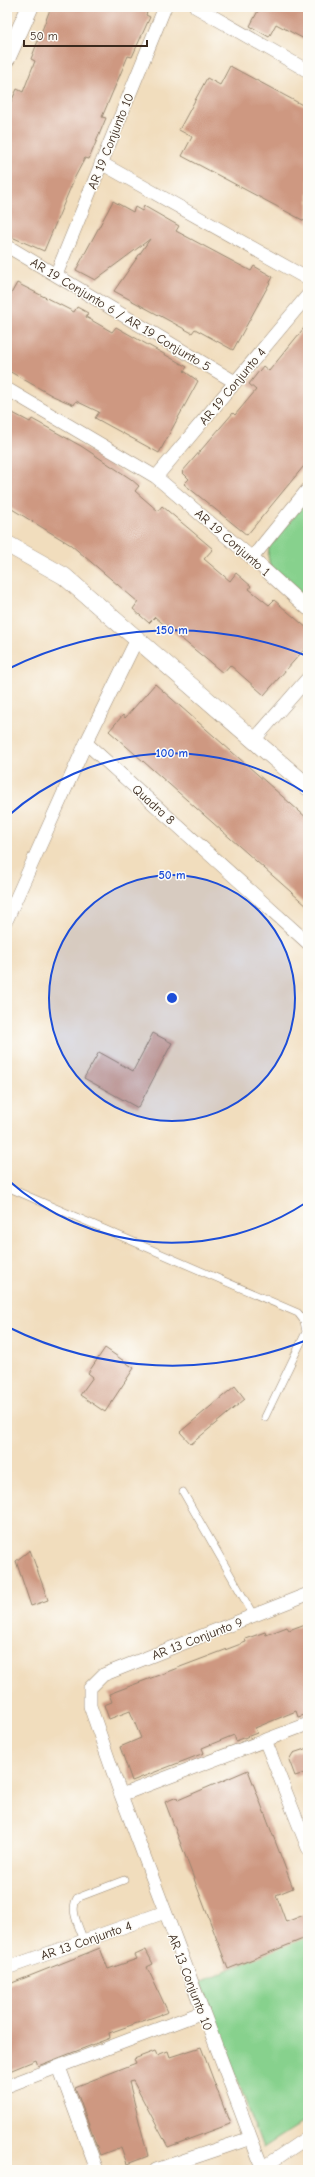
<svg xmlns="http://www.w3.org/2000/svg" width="315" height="2177" font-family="'Comic Neue',sans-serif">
	<rect width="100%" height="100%" fill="#fdfcf7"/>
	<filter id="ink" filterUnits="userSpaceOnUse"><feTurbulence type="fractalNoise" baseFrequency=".025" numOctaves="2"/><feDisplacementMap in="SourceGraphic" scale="8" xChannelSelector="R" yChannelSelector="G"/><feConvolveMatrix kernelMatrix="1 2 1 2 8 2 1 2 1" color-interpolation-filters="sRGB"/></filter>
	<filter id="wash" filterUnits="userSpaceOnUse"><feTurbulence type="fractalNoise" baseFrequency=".012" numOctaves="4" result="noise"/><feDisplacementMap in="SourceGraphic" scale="16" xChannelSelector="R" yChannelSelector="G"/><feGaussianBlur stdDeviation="0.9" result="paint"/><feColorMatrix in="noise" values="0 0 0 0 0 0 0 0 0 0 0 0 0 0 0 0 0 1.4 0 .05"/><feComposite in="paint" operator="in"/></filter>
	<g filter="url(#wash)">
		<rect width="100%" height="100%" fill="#f1ddbd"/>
		<path fill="#87d18d" stroke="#617e56" d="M308 499V599L270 566 268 556 269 547Z
			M308 1934V2119L263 2148 201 1982Z"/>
		<g id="blocks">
			<path fill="#ce9881" d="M51 7H149L146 15 150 17 132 57 128 56 102 117 106 118 89 159 85 158 75 177 44 251 7 235V110L17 89 23 92 35 61 31 59Z
				M260 7H308V41L276 24 269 37 250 26Z
				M230 66 308 108V223L182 156 192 137 179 130 207 78 220 85Z
				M113 201 133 212 135 207 142 211 144 206 179 226 176 231 232 261 251 271 254 266 273 277 233 350 195 329 192 333 114 291 150 239 95 280 76 270Z
				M17 283 74 312 77 307 88 313 86 317 112 332 116 327 187 367 184 371 198 381 159 453 95 418 99 412 76 401 74 405 53 396 7 370V301Z
				M308 323V461L247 535 184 484 189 479 182 472 233 413 235 415 256 390 249 384 263 366 269 371Z
				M7 410 30 422 32 419 81 446 131 479 139 486 135 491 158 511 162 506 213 549 204 559 230 581 236 573 251 586 249 589 269 605 274 600 308 629V645L264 695 230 665 223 673 155 617 149 623 133 609 138 602 71 545 7 506Z
				M155 684 308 819V907L109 731 123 715 125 718Z
				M153 1033 172 1043 138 1108 84 1078 99 1052 133 1071Z
				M105 1348 134 1368 105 1412 80 1395 93 1377 88 1373Z
				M235 1386 245 1399 191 1444 180 1432Z
				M30 1550 48 1600 31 1606 16 1561Z
				M308 1623V1714L298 1717 296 1711 255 1728 257 1733 236 1741 234 1735 202 1748 204 1753 132 1781 120 1747 141 1738 130 1711 109 1719 104 1705 112 1702 109 1694 246 1642 245 1639 265 1632 266 1635 287 1627 289 1630Z
				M308 1748V1772L295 1776 289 1760 293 1753Z
				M248 1770 293 1888 276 1895 286 1922 304 1915 308 1925V1937L228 1969 165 1802 177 1797 178 1800Z
				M100 1948 108 1969 137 1959 135 1955 146 1950 153 1964 147 1967 168 2012 109 2033 110 2038 38 2066 36 2060 7 2072V1985Z
				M201 2047 230 2124 168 2147 133 2081 129 2082 148 2156 127 2164 121 2147 100 2155 75 2087 136 2063 134 2059 155 2051 157 2055 168 2051 170 2057Z"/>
		</g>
	</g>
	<g filter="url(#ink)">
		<use href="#blocks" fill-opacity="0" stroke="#96846e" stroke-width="1"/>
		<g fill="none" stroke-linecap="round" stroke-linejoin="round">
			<defs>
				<path id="service" d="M7 1187 298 1313 304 1321 306 1332 265 1417
					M183 1492 254 1616
					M84 1941C80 1928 69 1911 77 1898L124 1880"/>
				<path id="minor" d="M196 7 308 71
					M101 163 308 279
					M7 246 235 382
					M56 275 165 7
					M7 389 156 477 252 558 308 609
					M156 477 308 295
					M252 558 308 489
					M137 639 86 743 308 943
					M254 740 308 678
					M7 919 86 743
					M265 1740 308 1848
					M121 1795 308 1724
					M7 1968 165 1912
					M59 2067 97 2170
					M7 2086 203 2012
					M262 2168 308 2137
					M156 2170 251 2138
					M263 2170 121 1795 90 1706V1688L103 1675 308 1594"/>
				<path id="tertiary" d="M7 58 30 7
					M7 544 64 576 308 787"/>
			</defs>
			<use href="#service" stroke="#96846e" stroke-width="8"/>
			<use href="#minor" stroke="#96846e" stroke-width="14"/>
			<use href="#tertiary" stroke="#96846e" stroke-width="18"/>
			<use href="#service" stroke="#fff" stroke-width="7"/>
			<use href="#minor" stroke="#fff" stroke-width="13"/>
			<use href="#tertiary" stroke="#fff" stroke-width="17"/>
		</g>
	</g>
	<circle cx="172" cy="998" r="123" fill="#1d4ed8" fill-opacity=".12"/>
	<g fill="none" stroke="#1d4ed8" stroke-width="2">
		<circle cx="172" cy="998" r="123"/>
		<path d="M307 1202A245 245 0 0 1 8 1180M8 816A245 245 0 0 1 307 794"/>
		<path d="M307 1340A368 368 0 0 1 8 1327M8 669A368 368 0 0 1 307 656"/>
	</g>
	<g text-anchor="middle" stroke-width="3" stroke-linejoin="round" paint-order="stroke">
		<g font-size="13" fill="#3b2a1e" stroke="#fdfcf7">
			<text transform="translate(110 141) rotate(-68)" y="5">AR 19 Conjunto 10</text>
			<text transform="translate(121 314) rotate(31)" y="5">AR 19 Conjunto 6 / AR 19 Conjunto 5</text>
			<text transform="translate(232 386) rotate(-50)" y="5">AR 19 Conjunto 4</text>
			<text transform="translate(233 542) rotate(41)" y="5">AR 19 Conjunto 1</text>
			<text transform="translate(154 804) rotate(42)" y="5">Quadra 8</text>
			<text transform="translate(197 1638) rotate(-21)" y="5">AR 13 Conjunto 9</text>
			<text transform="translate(86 1940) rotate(-19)" y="5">AR 13 Conjunto 4</text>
			<text transform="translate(191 1982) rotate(69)" y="5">AR 13 Conjunto 10</text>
		</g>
	</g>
	<circle cx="172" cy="998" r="6" fill="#1d4ed8" stroke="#fdfcf7" stroke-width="2"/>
	<g font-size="12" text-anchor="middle" font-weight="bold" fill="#1d4ed8" stroke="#fdfcf7" stroke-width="3" stroke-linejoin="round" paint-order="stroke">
		<text x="172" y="634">150 m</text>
		<text x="172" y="757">100 m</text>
		<text x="172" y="879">50 m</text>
	</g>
	<rect width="315" height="2177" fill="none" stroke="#fdfcf7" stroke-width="24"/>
	<path d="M24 40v6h123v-6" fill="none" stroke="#3b2a1e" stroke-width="2"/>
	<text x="30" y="40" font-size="12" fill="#3b2a1e" stroke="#fdfcf7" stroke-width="3" paint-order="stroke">50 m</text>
</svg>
